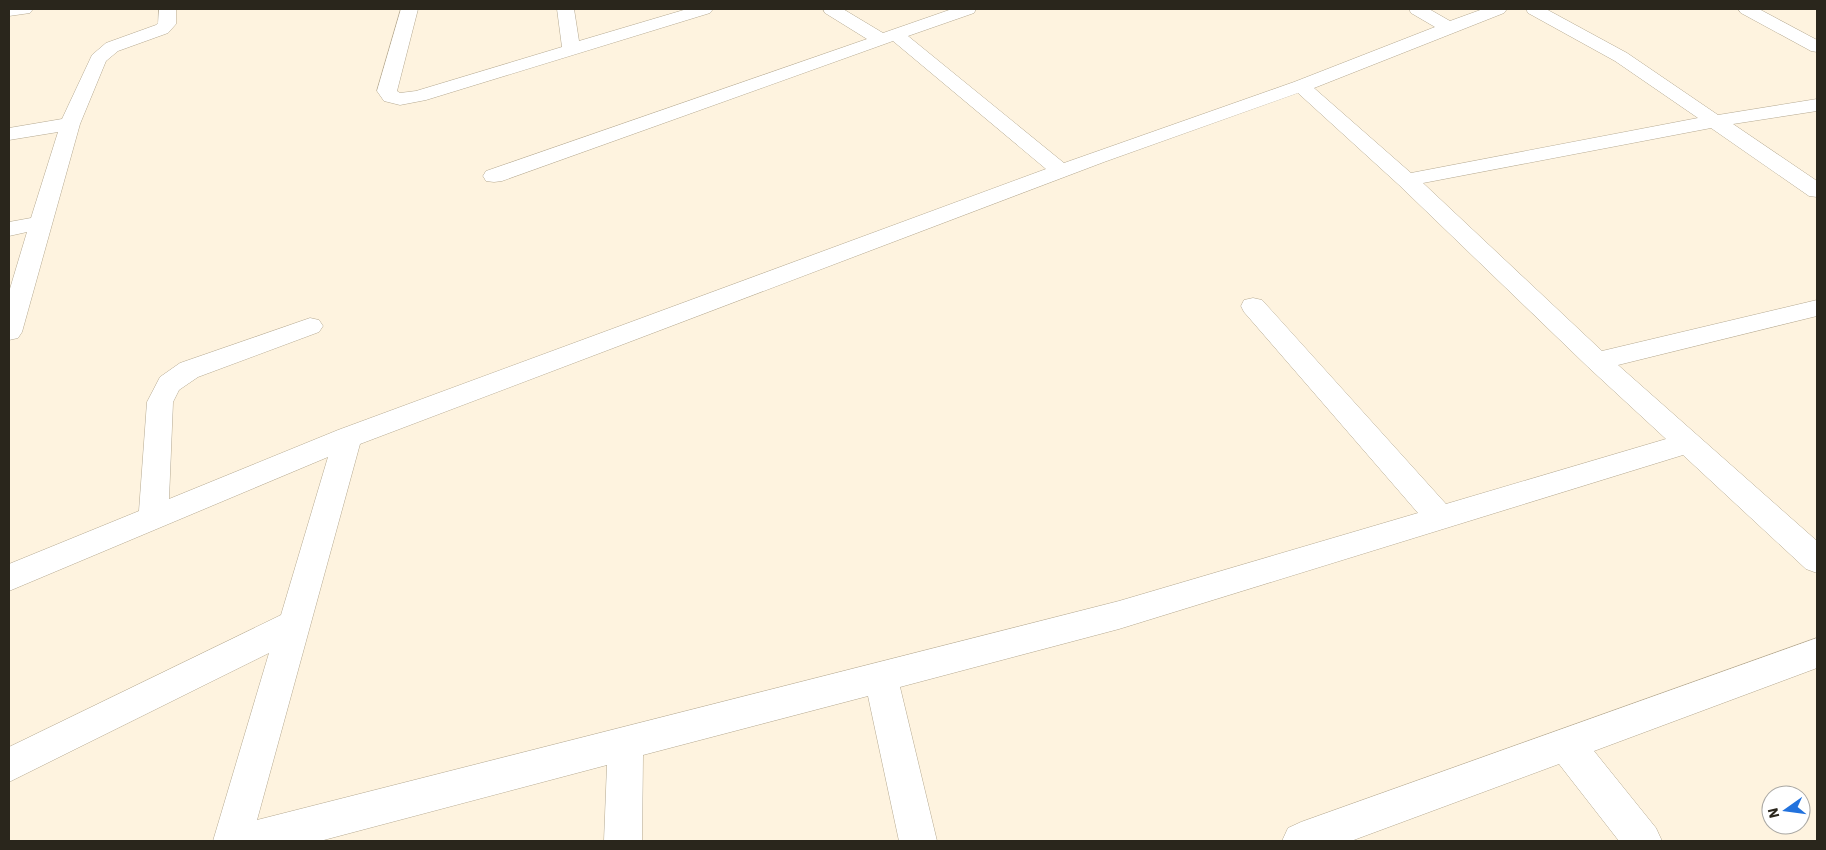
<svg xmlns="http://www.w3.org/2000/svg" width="1826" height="850" font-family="'IBM Plex Sans',sans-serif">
	<rect width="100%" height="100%" fill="#fef3df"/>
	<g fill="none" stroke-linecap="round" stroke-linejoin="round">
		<defs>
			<path id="minor" d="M9 9H33L30 13 9 16Z
				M159 9H176V24L168 33 118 51 106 61 80 124 22 332 18 338 9 340V292L27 232 9 236V222L31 218 58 132 9 140V128L62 119 92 55 106 43 156 25 158 23Z
				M401 9H418L397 91 400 93 416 91 562 47 557 9H574L579 41 687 9H713L710 13 426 100 400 105 384 101 377 91Z
				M823 9H843L883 33 952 9H976L974 13 908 36 1064 163 1294 82 1435 27 1411 13 1409 9H1429L1450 21 1483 9H1507L1504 13 1314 88 1411 173 1698 118 1615 61 1528 13 1526 9H1546L1627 53 1718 115 1817 99V111L1733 124 1817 181V197L1809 196 1711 128 1423 183 1602 351 1817 300V316L1618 365 1817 541V573L1806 569 1683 455 1119 629 900 687 937 841H899L868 696 643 755 642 841H604L607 765 320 841H213L269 653 9 782V747L281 615 328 457 9 591V564L139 511 147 402 160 377 180 363 310 318 319 320 323 326 319 332 198 377 179 390 173 402 169 499 338 430 1046 169 893 41 502 181 494 182 486 181 483 176 486 171 867 39 825 13ZM1298 93 1399 185 1588 367 1666 439 1446 504 1262 300 1253 298 1244 300 1241 306 1244 312 1418 513 1119 601 257 820 360 444 1104 162Z
				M1738 9H1759L1817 40V52L1811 51 1741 13Z
				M1817 638V668L1594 751 1656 828 1662 841H1619L1559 764 1351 841H1282L1288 828 1301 822Z"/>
		</defs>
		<use href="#minor" stroke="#b5a991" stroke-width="1"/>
		<use href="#minor" fill="#fff" fill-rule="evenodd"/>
	</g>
	<rect width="1826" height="850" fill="none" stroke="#2a261c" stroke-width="20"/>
	<g transform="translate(1786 810) rotate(256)"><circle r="24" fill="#ffffff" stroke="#aaa8a4"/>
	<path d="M0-4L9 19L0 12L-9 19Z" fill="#2272dd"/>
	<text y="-8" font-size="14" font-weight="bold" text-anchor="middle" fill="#2a261c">N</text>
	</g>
</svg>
